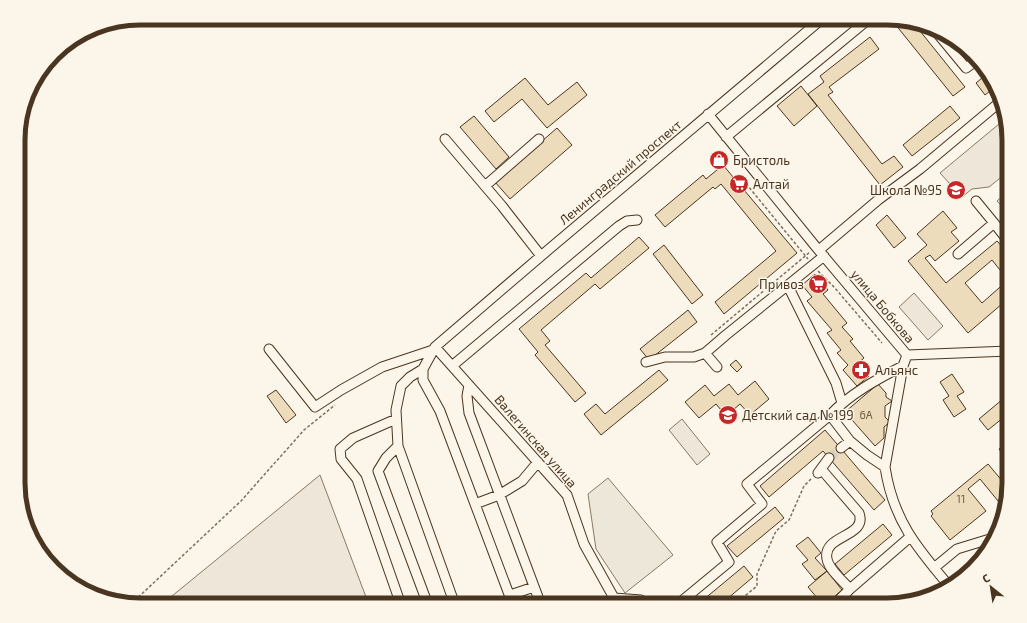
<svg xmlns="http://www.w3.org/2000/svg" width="1027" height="623" font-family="'Exo 2',sans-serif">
	<rect width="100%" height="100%" fill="#fbf6e9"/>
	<path fill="#ede6d9" stroke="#887966" d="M1005 119 1009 131V171L989 187 972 189 962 197 940 173Z
		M1009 190V214L997 201Z
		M914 293 943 326 928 340 899 307Z
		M682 419 710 454 697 465 669 430Z
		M320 475 369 605H161Z"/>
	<path fill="#ede7d9" stroke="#887966" d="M608 478 673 555 625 593 596 549 588 494Z"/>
	<path fill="#ecdcbc" stroke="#4a3520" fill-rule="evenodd" d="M900 20 919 23 916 26 965 87 953 96 895 24Z
		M870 37 879 49 829 87 833 92 828 95 882 164 894 156 903 167 880 185 808 94 824 82 820 76Z
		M988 73 993 79 995 87 985 95 976 83Z
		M525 78 548 105 577 82 587 95 547 128 522 99 494 122 485 111Z
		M801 86 817 106 794 126 777 106Z
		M950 106 960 118 912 156 903 145Z
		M474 116 509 157 496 169 460 127Z
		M557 128 572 145 510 199 495 182Z
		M723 165 797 253 724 314 715 302 776 251 721 184 715 189 713 187 665 227 655 215 703 175 706 179Z
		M943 211 957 228 951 232 959 241 935 261 930 255 925 258 946 283 997 241 1009 254V298L968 333 908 261 927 245 917 234ZM992 260 1008 280 982 303 965 283Z
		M887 215 906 238 894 248 876 225Z
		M639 237 649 248 600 289 595 284 541 330 550 341 545 345 586 393 575 402 535 355 538 352 519 329 586 273 591 278Z
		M664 245 703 295 692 304 653 254Z
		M815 274 828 290 823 294 847 323 842 327 853 339 850 341 864 358 858 363 869 376 857 386 843 370 848 365 837 353 841 350 827 333 832 330 807 301 812 297 802 285Z
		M688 310 697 322 649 360 640 349Z
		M736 360 742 367 737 372 730 365Z
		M659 370 668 380 601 435 584 414 596 404 605 414Z
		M952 374 964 392 957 396 966 409 954 417 943 400 949 396 940 382Z
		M755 381 769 399 750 415 740 404 726 416 716 404 699 418 685 402 705 385 714 396 729 384 738 395Z
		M878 384 886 393V397L892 401 885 406V417L890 422 884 427V438L875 446 845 412Z
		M276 390 296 415 286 423 267 396Z
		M1009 394V413L988 430 979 419Z
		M825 430 885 500 874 510 823 451 769 497 760 486Z
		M1009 441V462L999 449Z
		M988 464 1009 489 1003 507 980 479 968 489 986 511 950 540 931 516 933 514 931 511Z
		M775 507 784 518 737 557 727 546Z
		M883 524 892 535 844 575 835 564Z
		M808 537 821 553 815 558 827 571 815 580 802 564 808 560 796 546Z
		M744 566 753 577 720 605H697Z
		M827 571 842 590 825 605H823L808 587Z"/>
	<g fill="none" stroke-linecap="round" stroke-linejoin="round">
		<path stroke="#d8cfc1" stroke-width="9" stroke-dasharray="9 4.5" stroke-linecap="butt" d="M829 458 841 448"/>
		<defs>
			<path id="minor" d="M933 28 966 68 976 61
				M708 114 816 247 907 355 903 366 885 467C893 520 917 548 950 587
				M726 137 870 18
				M445 139 502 206 541 256
				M485 186 539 139
				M976 201 994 223
				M819 250 878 200 920 169 1000 102
				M958 254 994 223 1009 242
				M788 286 836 383 842 403
				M435 347 567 495 584 544 614 598 641 600 647 605
				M269 349 315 407 341 390 382 367 433 350
				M705 353 717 367
				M907 355 1009 351
				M646 362 665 357H694L705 353 726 335 824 256
				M452 366 619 226 627 221 637 220
				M423 369 410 377 401 386 396 410 398 446 455 605
				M469 385 467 396 469 413 541 605
				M830 415 850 441 867 455 885 467
				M396 419 353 438 340 449 341 459 357 479 401 605
				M398 446 386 458 378 471 428 605
				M841 448 850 441
				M822 470 859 513C868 538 822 534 827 559 829 570 843 581 850 589
				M818 473 829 458
				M475 504 499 495 522 481 538 462
				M934 568 957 549 993 538
				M510 595 534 587
				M513 605 440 411 423 380V369L435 347 541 256 823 18
				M677 605 729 562 717 542 762 504 747 484 830 415C850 394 877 379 903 366
				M834 605 850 589 910 537"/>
		</defs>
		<use href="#minor" stroke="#4a3520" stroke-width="11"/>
		<path stroke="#7f6f5c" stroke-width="1.5" stroke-dasharray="3 2" stroke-linecap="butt" d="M743 180 808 259
			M818 271 834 287 882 343
			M711 335 810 252
			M131 604 241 501 304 430 335 405
			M734 605 757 586V574L776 531 789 520 804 486 811 479
			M784 605 793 598 805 605"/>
		<use href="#minor" stroke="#fbf6e9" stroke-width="9"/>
	</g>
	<defs>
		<symbol id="shop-disc" viewBox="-11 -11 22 22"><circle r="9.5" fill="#c62828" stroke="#fbf6e9"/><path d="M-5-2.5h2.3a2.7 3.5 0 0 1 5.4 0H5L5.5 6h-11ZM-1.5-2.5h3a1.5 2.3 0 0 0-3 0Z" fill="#fff"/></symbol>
		<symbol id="supermarket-disc" viewBox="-11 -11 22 22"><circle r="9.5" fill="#c62828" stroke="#fbf6e9"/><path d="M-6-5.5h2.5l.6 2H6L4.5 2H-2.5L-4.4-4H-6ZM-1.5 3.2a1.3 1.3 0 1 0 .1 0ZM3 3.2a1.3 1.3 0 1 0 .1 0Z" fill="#fff"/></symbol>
		<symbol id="school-disc" viewBox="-11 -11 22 22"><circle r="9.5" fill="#c62828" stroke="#fbf6e9"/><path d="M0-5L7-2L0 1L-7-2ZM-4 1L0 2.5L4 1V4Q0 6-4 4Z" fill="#fff"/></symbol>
		<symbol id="pharmacy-disc" viewBox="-11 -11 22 22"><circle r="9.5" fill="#c62828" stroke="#fbf6e9"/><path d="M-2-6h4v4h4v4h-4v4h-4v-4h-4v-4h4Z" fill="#fff"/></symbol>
	</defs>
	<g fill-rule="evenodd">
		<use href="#shop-disc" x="708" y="149" width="22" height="22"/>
		<use href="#supermarket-disc" x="728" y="173" width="22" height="22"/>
		<use href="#school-disc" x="945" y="179" width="22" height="22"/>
		<use href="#supermarket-disc" x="807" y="273" width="22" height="22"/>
		<use href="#pharmacy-disc" x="850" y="359" width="22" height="22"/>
		<use href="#school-disc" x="717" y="404" width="22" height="22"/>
	</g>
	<g text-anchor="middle" stroke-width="3" stroke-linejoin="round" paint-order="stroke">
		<g font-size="11" fill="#725f47">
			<text x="866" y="419">6А</text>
			<text x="961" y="503">11</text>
		</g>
		<g font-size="13" fill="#4a3520" stroke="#fbf6e9" text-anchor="start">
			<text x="733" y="165">Бристоль</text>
			<text x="753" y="189">Алтай</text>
			<text x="942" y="195" text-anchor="end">Школа №95</text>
			<text x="804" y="289" text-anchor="end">Привоз</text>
			<text x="875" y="375">Альянс</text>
			<text x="742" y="420">Детский сад №199</text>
		</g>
		<g font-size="13" fill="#4a3520" stroke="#fbf6e9">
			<text transform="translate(620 172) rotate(-40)" y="5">Ленинградский проспект</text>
			<text transform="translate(883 306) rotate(50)" y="5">улица Бобкова</text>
			<text transform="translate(536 441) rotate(49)" y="5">Валегинская улица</text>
		</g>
	</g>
	<path d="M0 0H1027V623H0ZM140 25H887A115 115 0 0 1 1002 140V483A115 115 0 0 1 887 598H140A115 115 0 0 1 25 483V140A115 115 0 0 1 140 25Z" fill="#fbf6e9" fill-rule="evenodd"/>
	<path fill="none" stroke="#4a3520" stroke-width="5" d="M140 25H887A115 115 0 0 1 1002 140V483A115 115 0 0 1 887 598H140A115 115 0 0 1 25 483V140A115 115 0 0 1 140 25Z"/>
	<g transform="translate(991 587) rotate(330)" stroke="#fbf6e9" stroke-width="3" paint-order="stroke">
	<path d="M0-3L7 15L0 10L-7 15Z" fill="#4a3520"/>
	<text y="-6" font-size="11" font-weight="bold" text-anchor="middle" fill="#4a3520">С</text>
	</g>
</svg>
